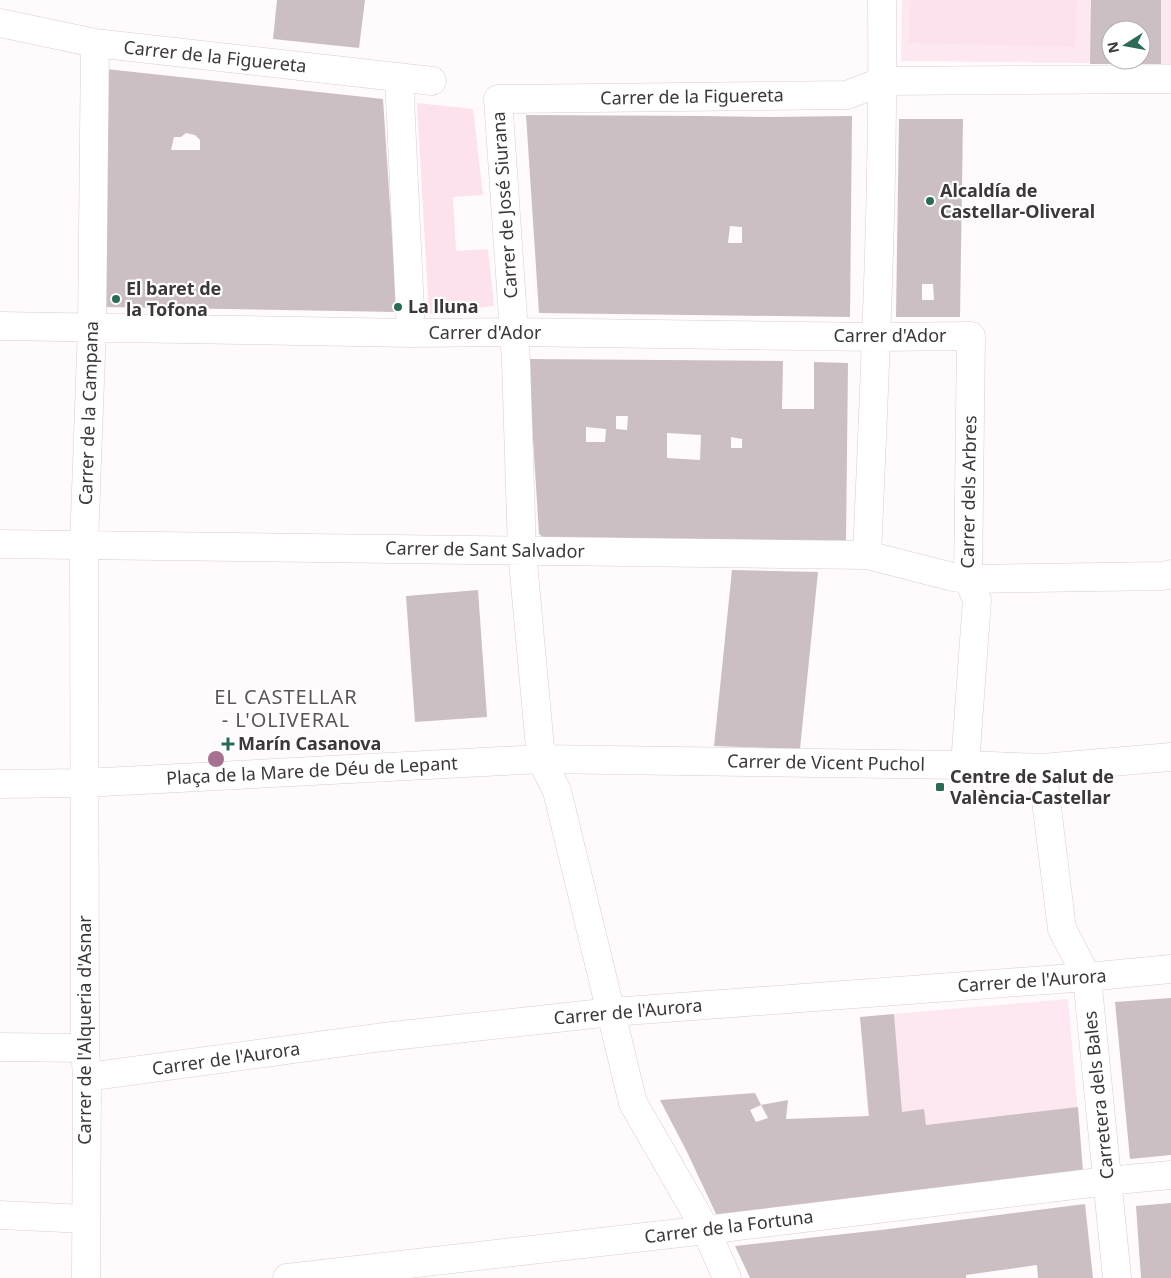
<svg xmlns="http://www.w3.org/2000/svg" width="1171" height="1278" font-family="'Noto Sans',sans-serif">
	<rect width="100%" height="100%" fill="#fffafc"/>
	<path fill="#fde8f1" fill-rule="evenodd" d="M902 0H1171V64L901 61ZM1111 30H1141V60H1111Z
		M1068 999 1083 1172 875 1196 860 1017Z"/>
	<path fill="#fde2ed" d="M910 0H1077L1075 47 909 43Z
		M417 103 473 109 483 195 453 197 456 251 488 249 494 306 429 314Z"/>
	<path fill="#cbbfc4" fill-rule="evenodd" d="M277 0H365L359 48 273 39Z
		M1091 0H1161V64H1090ZM1111 30H1141V60H1111Z
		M106 69 383 99 397 312 104 307ZM186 133 195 135 200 140V150H171L174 137H181Z
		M526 115 705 116 772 117 852 116 850 317 539 313ZM730 226 742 227V243H728Z
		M899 119H963L960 317H896ZM922 284H933L934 300H922Z
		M528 359 783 361 782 409H814V362L848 363 846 541 543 537 539 534ZM616 416H628L627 430 616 429ZM586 427 606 429 605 442H586ZM667 433 701 435 700 460 667 458ZM731 437 742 439V448H731Z
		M732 570 818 572 800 749 714 746Z
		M478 590 487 717 415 722 406 596Z
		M1171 998V1155L1130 1159 1115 1002Z
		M894 1014 902 1112 924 1109 926 1125 1078 1107 1083 1172 717 1216 687 1152 660 1100 755 1093 761 1105 750 1110 756 1122 768 1118 761 1105 788 1100 786 1119 869 1116 860 1017Z
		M1171 1203V1278H1141L1136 1206Z
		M1085 1204 1093 1278H1038L1037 1265 966 1275V1278H750L735 1246 881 1230Z"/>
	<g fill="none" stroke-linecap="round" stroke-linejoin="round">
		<defs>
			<path id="street" d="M0 23 95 43 432 81
				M399 77 411 333
				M0 326 411 333 514 332 876 337 971 336 968 579 977 600 965 765
				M0 544 867 555 953 577 968 579 1163 576 1171 574
				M867 555C875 370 884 185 882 0
				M1042 768 1062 929 1087 977 1117 1278
				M0 784 84 783 541 759 965 765 1042 768 1171 757
				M0 1047 85 1048
				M87 1077 383 1037 612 1012 1087 977 1171 969
				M0 1215 85 1219
				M86 1278 87 1077 85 1048 84 544 92 327 95 43
				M287 1278 706 1230 1107 1181 1171 1175
				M727 1278 706 1230 633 1103 557 791 541 759 522 551 516 362 498 99 847 95 883 81 1171 79"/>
		</defs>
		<use href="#street" stroke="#d9cdd2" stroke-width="29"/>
		<use href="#street" stroke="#fff" stroke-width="28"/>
	</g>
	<circle fill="#a67292" cx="216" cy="759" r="8"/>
	<g fill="#2c6a57" stroke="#fff" stroke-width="2">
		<circle cx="930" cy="201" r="5"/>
		<circle cx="116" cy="299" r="5"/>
		<circle cx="398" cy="307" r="5"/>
		<path d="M225.5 736.5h5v5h5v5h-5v5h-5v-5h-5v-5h5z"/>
		<rect x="935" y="782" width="10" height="10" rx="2.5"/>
	</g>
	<g text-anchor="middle" stroke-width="4.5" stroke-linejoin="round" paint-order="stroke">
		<g font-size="18" fill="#3c3739" stroke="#fff">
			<text transform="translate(215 57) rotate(6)" y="6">Carrer de la Figuereta</text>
			<text transform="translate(692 97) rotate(-1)" y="6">Carrer de la Figuereta</text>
			<text transform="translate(505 205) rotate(-94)" y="6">Carrer de José Siurana</text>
			<text x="485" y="339">Carrer d'Ador</text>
			<text x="890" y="342">Carrer d'Ador</text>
			<text transform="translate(89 413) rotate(-88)" y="6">Carrer de la Campana</text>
			<text transform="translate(969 492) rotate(-89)" y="6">Carrer dels Arbres</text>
			<text transform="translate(485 550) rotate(1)" y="6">Carrer de Sant Salvador</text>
			<text transform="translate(826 763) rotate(1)" y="6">Carrer de Vicent Puchol</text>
			<text transform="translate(312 771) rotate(-3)" y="6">Plaça de la Mare de Déu de Lepant</text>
			<text transform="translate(1032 981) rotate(-4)" y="6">Carrer de l'Aurora</text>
			<text transform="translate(628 1012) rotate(-5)" y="6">Carrer de l'Aurora</text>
			<text transform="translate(85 1030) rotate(-90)" y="6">Carrer de l'Alqueria d'Asnar</text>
			<text transform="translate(226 1059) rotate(-8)" y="6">Carrer de l'Aurora</text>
			<text transform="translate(1099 1095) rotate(-96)" y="6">Carretera dels Bales</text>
			<text transform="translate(729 1227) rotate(-7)" y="6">Carrer de la Fortuna</text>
		</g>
		<g font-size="18" font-weight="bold" fill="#3c3739" stroke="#fff" text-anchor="start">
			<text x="940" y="197">Alcaldía de<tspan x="940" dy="21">Castellar-Oliveral</tspan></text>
			<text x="126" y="295">El baret de<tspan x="126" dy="21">la Tofona</tspan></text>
			<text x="408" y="313">La lluna</text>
			<text x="238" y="750">Marín Casanova</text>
			<text x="950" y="783">Centre de Salut de<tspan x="950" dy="21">València-Castellar</tspan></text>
		</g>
		<g font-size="20" letter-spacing="1" fill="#5e5458" stroke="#fff">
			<text x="286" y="704">EL CASTELLAR<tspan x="286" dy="23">- L'OLIVERAL</tspan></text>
		</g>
	</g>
	<g transform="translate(1126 45) rotate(259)"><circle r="24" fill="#ffffff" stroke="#b1afb0"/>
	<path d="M0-4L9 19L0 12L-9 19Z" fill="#2c6a57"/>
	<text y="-8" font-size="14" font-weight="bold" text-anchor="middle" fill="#3c3739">N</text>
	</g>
</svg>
